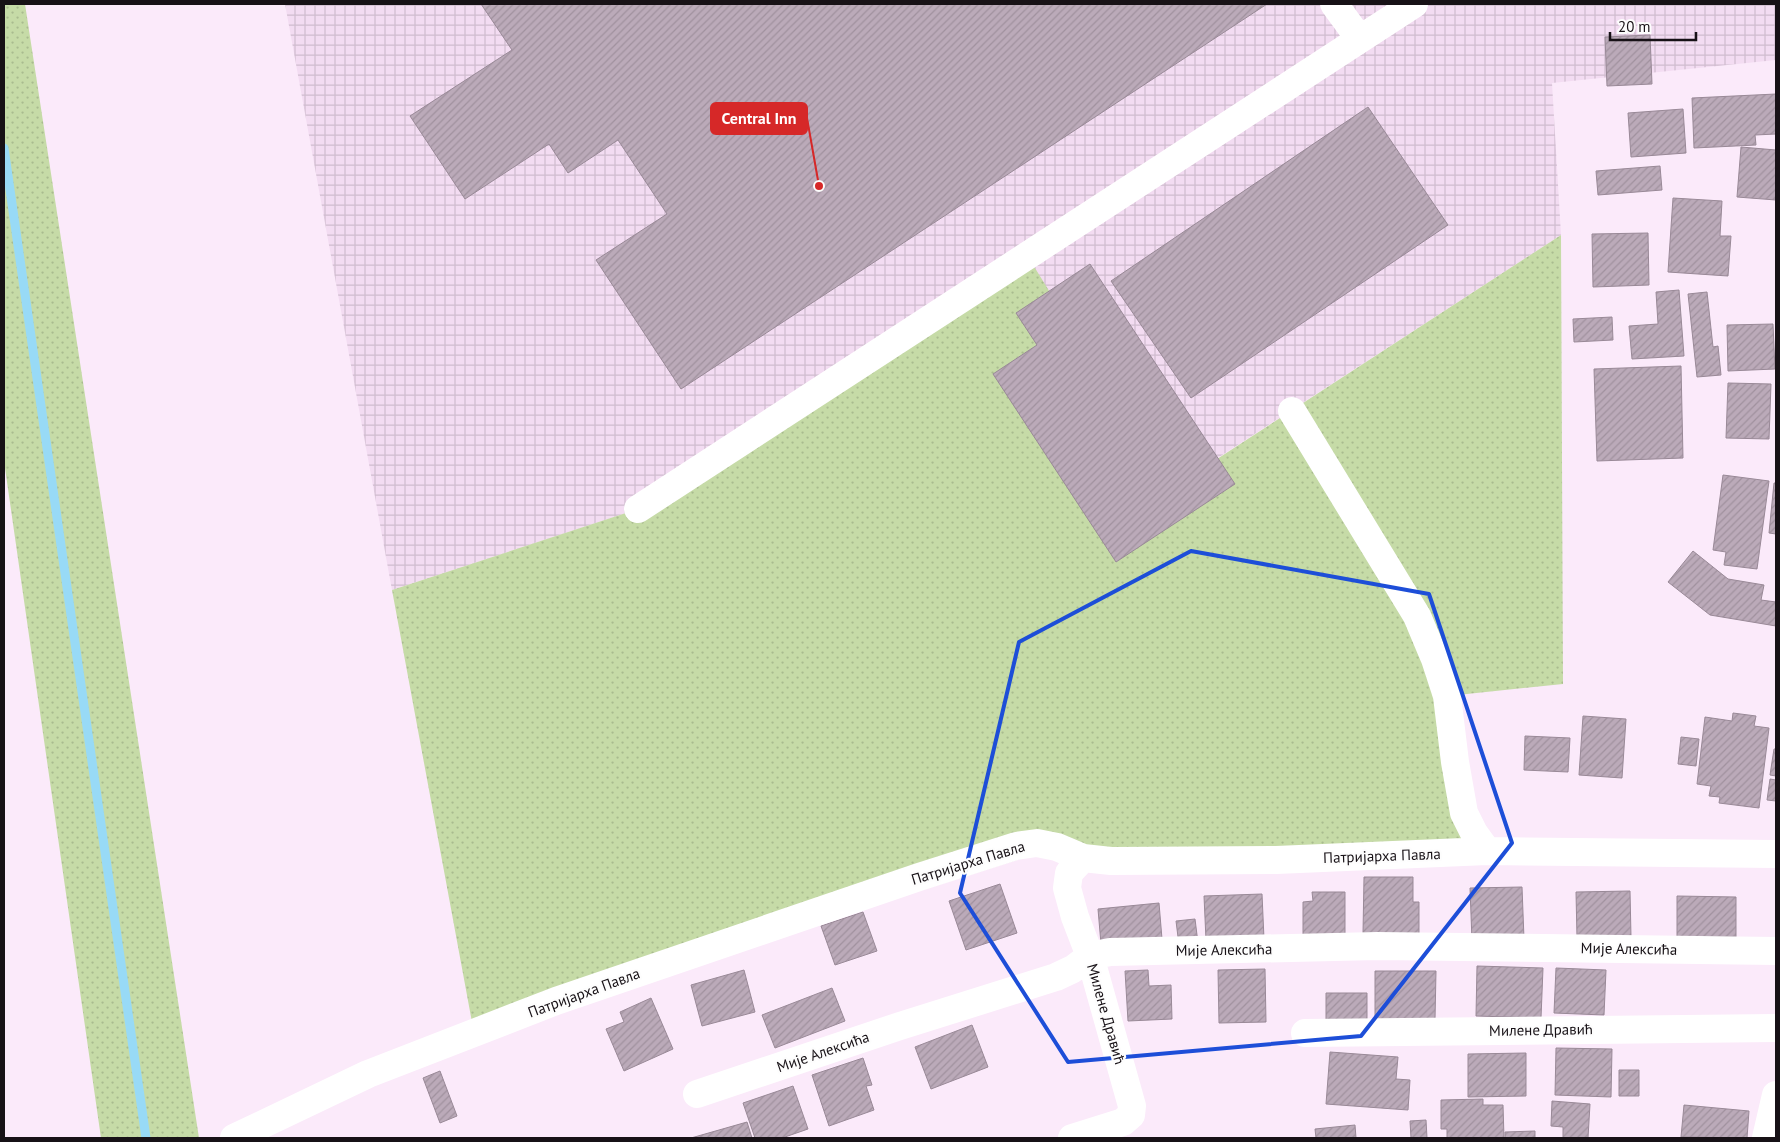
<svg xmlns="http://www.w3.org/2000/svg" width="1780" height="1142" font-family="'PT Sans',sans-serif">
	<defs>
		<pattern id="industrial-grid" width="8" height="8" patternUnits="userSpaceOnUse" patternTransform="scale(1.25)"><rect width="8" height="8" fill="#f3dcf2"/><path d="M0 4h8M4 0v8" fill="none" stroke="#d0bccf"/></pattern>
		<pattern id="grass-dots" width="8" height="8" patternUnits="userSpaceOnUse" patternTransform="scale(1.25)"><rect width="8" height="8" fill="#c6dba7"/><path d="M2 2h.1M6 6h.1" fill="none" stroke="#a9bb8f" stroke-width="1.8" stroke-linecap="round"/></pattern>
		<pattern id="building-hatch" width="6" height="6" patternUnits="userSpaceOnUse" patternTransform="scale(1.25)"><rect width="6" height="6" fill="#bbaab9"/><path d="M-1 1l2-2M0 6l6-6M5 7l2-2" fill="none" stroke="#a0919e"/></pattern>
	</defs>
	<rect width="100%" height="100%" fill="#fbeafa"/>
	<path fill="url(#industrial-grid)" d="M285 4H1776V60L1552 83 1561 235 1170 489 638 509 392 590Z"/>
	<path fill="url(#grass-dots)" d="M4 4H25L199 1138H101L4 461Z
		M1561 235 1563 684 1448 696 1487 851 1276 860 1057 847 474 1033 392 590 638 509 1027 255 1171 489Z"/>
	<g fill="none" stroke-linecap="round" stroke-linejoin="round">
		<path stroke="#98daf6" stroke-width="9" d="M4 148 146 1138"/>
	</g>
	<path fill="url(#building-hatch)" stroke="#998997" d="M481 4H1267L681 389 596 260 667 214 618 140 568 173 549 144 465 199 410 116 512 50Z
		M1650 35 1652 84 1607 86 1605 37Z
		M1776 94V134L1755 135 1756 145 1694 148 1692 98Z
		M1368 107 1448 225 1191 398 1111 281Z
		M1683 109 1686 153 1631 157 1628 113Z
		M1741 147 1776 150V200L1737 197Z
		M1660 166 1662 190 1598 195 1596 171Z
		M1673 198 1722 201 1720 236H1731L1728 276 1668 272Z
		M1648 233 1649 285 1593 287 1592 234Z
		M1090 264 1235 484 1116 562 993 374 1037 345 1016 313Z
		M1679 290 1684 356 1632 359 1629 326 1658 324 1656 292Z
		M1707 292 1713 347 1718 346 1721 375 1697 377 1688 294Z
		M1612 317 1613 340 1574 342 1573 319Z
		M1773 324 1775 369 1728 371 1727 325Z
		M1681 366 1683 458 1597 461 1594 369Z
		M1728 383 1771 384 1769 439 1726 438Z
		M1723 475 1769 481 1757 569 1724 565 1726 552 1713 550Z
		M1774 483H1776V534L1769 533Z
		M1693 551 1728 579 1764 585 1761 600 1776 602V626L1710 615 1668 582Z
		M1733 713 1756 716 1754 726 1769 728 1759 808 1719 803 1720 797 1709 796 1711 786 1697 784 1705 717 1732 721Z
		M1583 716 1626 719 1622 778 1579 775Z
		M1525 736 1570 738 1568 772 1524 770Z
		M1681 737 1699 739 1696 766 1678 764Z
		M1774 749H1776V776L1770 775Z
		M1770 779 1776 780V801L1767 800Z
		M1364 877H1413V902H1419V934L1363 933Z
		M1000 884 1017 933 966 950 949 901Z
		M1522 887 1524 939 1472 941 1470 888Z
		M1630 891 1631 937 1577 938 1576 892Z
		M1312 892H1345V935H1303V902L1313 901Z
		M1262 894 1264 939 1206 940 1204 896Z
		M1677 896 1736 897V937H1677Z
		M1159 903 1162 939 1101 944 1098 909Z
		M863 912 877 951 835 965 821 926Z
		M1195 919 1198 943 1179 945 1176 921Z
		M1477 966 1543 968 1541 1018 1476 1016Z
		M1556 968 1606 970 1604 1015 1554 1013Z
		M1265 969 1266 1022 1219 1023 1218 970Z
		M744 970 755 1012 702 1026 691 985Z
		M1148 970 1149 986 1171 985 1172 1019 1128 1021 1125 971Z
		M1375 971H1436L1435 1020H1375Z
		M832 988 845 1021 775 1048 762 1015Z
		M1326 993H1367V1022L1326 1023Z
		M651 998 673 1049 624 1071 606 1029 624 1022 620 1012Z
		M972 1025 988 1067 931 1089 915 1047Z
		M1556 1048 1612 1049 1611 1097 1555 1095Z
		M1330 1052 1398 1057 1396 1079 1410 1080 1408 1110 1326 1104Z
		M1526 1053V1096L1468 1097V1054Z
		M863 1058 872 1085 866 1086 874 1110 829 1126 812 1075Z
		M1619 1070H1639V1096H1619Z
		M440 1071 457 1116 440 1123 423 1078Z
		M793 1086 808 1129 782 1138H755L743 1103Z
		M1483 1099V1105H1503L1504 1138H1447V1129H1441V1100Z
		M1552 1101 1590 1104 1588 1138H1563V1127L1551 1126Z
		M1684 1105 1749 1111 1747 1138 1681 1137Z
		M1426 1120 1427 1138H1411L1410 1121Z
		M747 1122 752 1138H691Z
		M1355 1125 1356 1138H1316L1315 1129Z
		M1535 1131V1138H1505V1132Z"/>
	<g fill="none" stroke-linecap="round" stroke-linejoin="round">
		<path stroke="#fff" stroke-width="28" d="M1334 4 1359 38
			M1292 411 1417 616 1435 659 1447 696 1455 762 1464 813 1474 833 1487 851
			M638 509 1414 4
			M1305 1033 1776 1028
			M697 1094 900 1026 1056 977 1073 969 1090 956 1110 952 1377 946 1776 951
			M234 1138 368 1074 556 1001 919 877 1016 846 1037 843 1057 847 1083 858 1111 861 1276 860 1487 851 1776 854
			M1072 1138 1123 1122 1131 1115 1132 1106 1090 956 1075 917 1067 888 1069 873 1083 858
			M1766 1138 1776 1095"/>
	</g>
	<path fill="none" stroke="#1d4ed8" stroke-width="4" stroke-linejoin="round" d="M1191 551 1429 594 1512 843 1361 1036 1068 1062 960 893 1019 642Z"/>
	<g text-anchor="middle" stroke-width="4.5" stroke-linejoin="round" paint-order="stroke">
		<g font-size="15" fill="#171116" stroke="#fdfdfd">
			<text transform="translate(1382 856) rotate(-2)" y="5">Патријарха Павла</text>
			<text transform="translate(968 863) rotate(-17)" y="5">Патријарха Павла</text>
			<text transform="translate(1629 949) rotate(1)" y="5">Мије Алексића</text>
			<text transform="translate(1224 950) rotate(-1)" y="5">Мије Алексића</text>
			<text transform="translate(584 993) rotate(-20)" y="5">Патријарха Павла</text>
			<text transform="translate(1106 1014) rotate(74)" y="5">Милене Дравић</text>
			<text transform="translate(1541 1030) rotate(-1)" y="5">Милене Дравић</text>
			<text transform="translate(823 1052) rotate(-19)" y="5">Мије Алексића</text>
		</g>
	</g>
	<path fill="none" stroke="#d62828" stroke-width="2" d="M819 186L807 118"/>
	<circle fill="#d62828" stroke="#fdfdfd" stroke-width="2" cx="819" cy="186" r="5"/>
	<rect fill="#d62828" stroke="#d62828" stroke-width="2" x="711" y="103" width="96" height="31" rx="5"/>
	<g font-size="16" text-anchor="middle" font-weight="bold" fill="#fff">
		<text x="759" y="124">Central Inn</text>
	</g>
	<rect width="1780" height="1142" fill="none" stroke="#171116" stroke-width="10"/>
	<path d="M1610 32v8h86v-8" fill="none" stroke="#171116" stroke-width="2.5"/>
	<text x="1618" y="32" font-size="15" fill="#171116" stroke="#fdfdfd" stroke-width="4" paint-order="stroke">20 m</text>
</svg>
